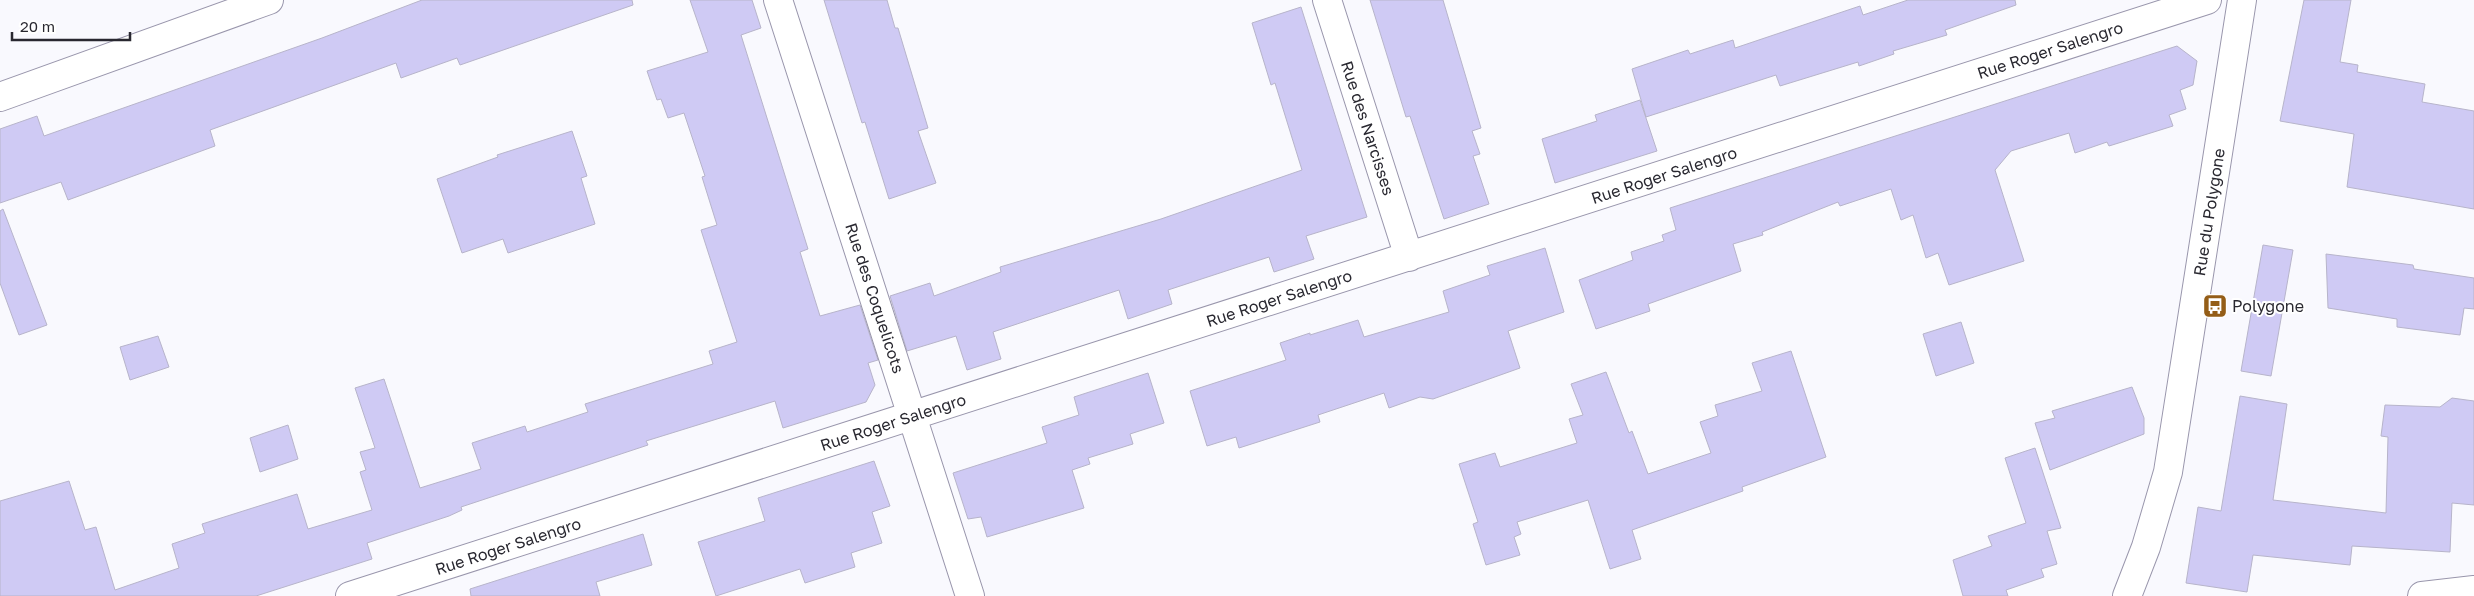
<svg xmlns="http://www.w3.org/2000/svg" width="2474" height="596" font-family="'Golos Text',sans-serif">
	<rect width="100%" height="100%" fill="#f9f9fe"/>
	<path fill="#cfcaf4" stroke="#b7b4ca" d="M422 0H632L633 5 460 65 457 58 401 78 396 63 210 130 215 146 68 200 61 182 0 203V129L37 116 44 136 322 38Z
		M690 0H752L761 28 741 35 808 249 800 252 820 316 860 305 878 360 868 363 875 385 866 402 783 428 775 401 646 441 648 445 461 507 462 510 449 516 367 543 372 559 256 596H0V501L69 481 85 530 96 527 115 590 179 568 172 544 205 533 202 524 297 494 308 529 372 510 360 472 366 470 360 452 375 448 355 388 384 379 420 488 481 469 472 443 525 426 527 432 588 412 585 404 713 364 709 351 737 342 701 230 717 225 702 177 705 176 684 113 668 118 661 99 657 100 647 71 708 52Z
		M824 0H887L895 28H898L928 128 918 131 936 183 889 199 865 122 862 123Z
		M1370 0H1443L1481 128 1472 131 1480 154 1473 156 1489 204 1444 219 1410 116 1406 117Z
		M1908 0H2015L2016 5 1945 30 1947 35 1893 51 1894 54 1859 66 1858 62 1780 86 1776 75 1646 117 1632 69 1688 50 1690 54 1733 40 1735 48 1860 6 1863 15Z
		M2304 0H2351L2340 62 2358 65 2357 72 2425 84 2422 102 2474 111V209L2347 187 2354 134 2280 121Z
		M1301 7 1367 217 1306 236 1314 259 1274 272 1269 257 1235 268 1168 290 1172 304 1128 319 1119 290 993 332 1001 359 967 370 956 336 907 351 890 296 930 283 934 296 1001 272 1000 267 1161 219 1302 170 1275 83 1271 85 1252 23Z
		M2177 46 2197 61 2193 85 2180 90 2186 109 2169 115 2173 126 2109 146 2107 142 2075 153 2069 133 2011 151 1995 170 2024 261 1949 285 1938 253 1926 258 1913 215 1901 220 1891 189 1840 206 1838 202 1762 232 1763 235 1733 244 1741 271 1648 304 1650 311 1596 329 1579 280 1633 260 1631 252 1664 241 1662 235 1676 230 1670 208Z
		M1640 100 1657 151 1555 183 1542 139 1597 121 1595 115Z
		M572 131 587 176 581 178 595 224 508 253 503 239 462 253 437 179 498 157 497 155Z
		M3 209 47 325 19 335 0 283V211Z
		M2263 245 2293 250 2271 376 2241 371Z
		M1545 248 1564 312 1508 331 1520 368 1433 399 1420 397 1389 408 1384 393 1318 415 1320 422 1239 448 1236 437 1207 446 1190 391 1286 360 1280 343 1310 333V335L1358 320 1364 337 1449 312 1443 291 1490 275 1487 266Z
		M2326 254 2413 265 2414 269 2474 278V309L2464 308 2460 335 2397 327V319L2328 308Z
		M1961 322 1974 363 1936 376 1923 334Z
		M158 336 169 367 130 380 120 347Z
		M1791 351 1826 457 1742 487 1743 491 1632 530 1641 559 1610 569 1588 500 1517 522 1521 534 1514 537 1520 555 1486 565 1473 524 1478 522 1459 464 1495 453 1500 467 1577 443 1569 419 1583 415 1571 384 1606 372 1629 433 1632 431 1648 474 1711 453 1700 422 1718 416 1715 405 1762 391 1752 363Z
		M1148 373 1164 423 1130 434 1133 444 1088 458 1090 464 1072 470 1084 508 987 537 981 517 968 519 953 473 1047 443 1042 427 1079 415 1074 397Z
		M2132 387 2144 418V434L2050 470 2035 423 2055 418 2052 411Z
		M2240 396 2287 404 2273 500 2386 513 2388 437 2381 436 2385 405 2440 407 2452 398 2474 401V505L2452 503 2450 552 2352 546 2350 565 2253 555 2247 592 2186 583 2198 507 2221 511Z
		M288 425 298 459 260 472 250 438Z
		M2035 448 2061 528 2047 531 2057 564 2041 569 2044 577 2006 590 2008 596H1963L1953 560 1992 546 1988 536 2026 523 2005 458Z
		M874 461 890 506 872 512 882 543 851 553 855 567 805 583 800 569 716 596 698 542 765 521 758 498Z
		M643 534 652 565 596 582 600 596H471L470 589Z"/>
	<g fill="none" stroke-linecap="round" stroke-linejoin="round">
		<defs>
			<path id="street" d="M778 0 970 596
				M1327 0 1409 257
				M0 97 269 0
				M350 596 2207 0
				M2127 596 2146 547 2168 472 2242 0
				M2422 596 2474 590"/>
		</defs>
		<use href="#street" stroke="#9996ac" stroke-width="30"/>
		<use href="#street" stroke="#fff" stroke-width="28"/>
	</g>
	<defs>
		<symbol id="bus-square" viewBox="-11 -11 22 22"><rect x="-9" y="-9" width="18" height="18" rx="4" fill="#945d17" stroke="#fff"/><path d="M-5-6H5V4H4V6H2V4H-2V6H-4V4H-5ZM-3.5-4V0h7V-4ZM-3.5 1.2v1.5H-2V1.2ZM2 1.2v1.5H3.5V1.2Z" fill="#fff"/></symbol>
	</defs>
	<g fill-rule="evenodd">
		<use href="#bus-square" x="2201" y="292" width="28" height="28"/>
	</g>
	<g text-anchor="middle" stroke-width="4" stroke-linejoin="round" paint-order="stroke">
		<g font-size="16" fill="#292830" stroke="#fff">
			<text transform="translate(2050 50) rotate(-18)" y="6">Rue Roger Salengro</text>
			<text transform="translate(1368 128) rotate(72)" y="6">Rue des Narcisses</text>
			<text transform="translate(1664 175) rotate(-18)" y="6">Rue Roger Salengro</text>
			<text transform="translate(2209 212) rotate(-81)" y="6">Rue du Polygone</text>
			<text transform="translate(875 298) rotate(72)" y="6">Rue des Coquelicots</text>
			<text transform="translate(1279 298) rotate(-18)" y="6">Rue Roger Salengro</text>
			<text transform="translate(893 422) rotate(-18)" y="6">Rue Roger Salengro</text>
			<text transform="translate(508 546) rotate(-18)" y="6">Rue Roger Salengro</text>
		</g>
		<g font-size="16" fill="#292830" stroke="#fff" text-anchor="start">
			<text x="2232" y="312">Polygone</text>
		</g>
	</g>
	<path d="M12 32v8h118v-8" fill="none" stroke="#292830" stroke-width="2.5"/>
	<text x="20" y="32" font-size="15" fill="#292830" stroke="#ffffff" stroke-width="4" paint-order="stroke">20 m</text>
</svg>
